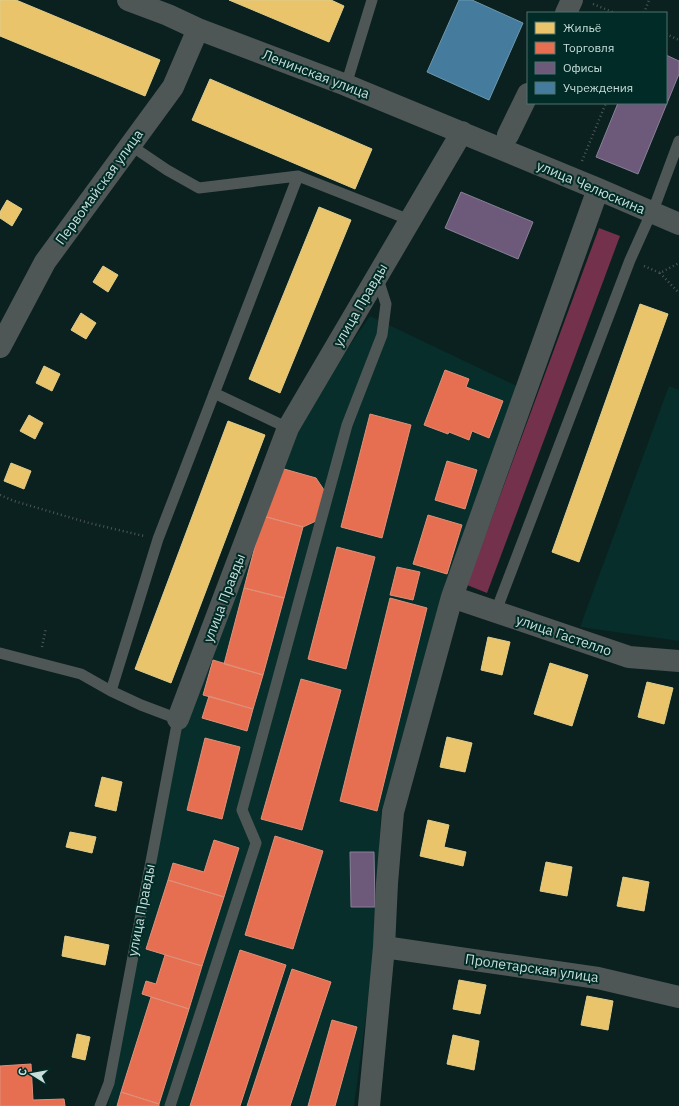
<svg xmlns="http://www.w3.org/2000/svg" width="679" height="1106" font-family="'IBM Plex Sans',sans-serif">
	<rect width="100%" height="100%" fill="#0a211f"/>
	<path fill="#072e2a" d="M370 316 523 389 446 593 381 812 375 949 354 1106H108L181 725 289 434Z
		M669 386 679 390V641L580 627Z"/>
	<path fill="#73314c" d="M599 228 620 236 487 593 467 585Z"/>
	<path fill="#e9c46a" stroke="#dfcc8c" d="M0 0H16L160 60 145 96 0 36Z
		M229 0H331L344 6 329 42Z
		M210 79 372 149 355 189 192 120Z
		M7 200 22 209 12 226 0 218V212Z
		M319 207 351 220 280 393 249 379Z
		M103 266 118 275 108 292 93 282Z
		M640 304 668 314 579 562 552 552Z
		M81 313 96 323 86 339 71 330Z
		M44 366 60 374 52 391 36 383Z
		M29 415 43 423 35 439 20 431Z
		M228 421 265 435 171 683 135 669Z
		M11 463 31 471 24 489 4 481Z
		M488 637 510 642 502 675 481 670Z
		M550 663 588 675 572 726 534 714Z
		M647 682 673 688 664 724 638 717Z
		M447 737 472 743 465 772 440 767Z
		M102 777 122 782 116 811 95 806Z
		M428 820 449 825 444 847 466 852 463 866 420 856Z
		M70 832 96 837 92 853 66 847Z
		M546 862 572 867 567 896 540 891Z
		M623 877 649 882 644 911 617 906Z
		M65 936 109 945 105 965 62 956Z
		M459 980 486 985 480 1014 453 1009Z
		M587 996 613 1001 608 1030 581 1025Z
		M77 1034 90 1037 85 1060 72 1057Z
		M453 1035 479 1041 474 1070 447 1064Z"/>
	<path fill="#e76f51" stroke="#de907a" d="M445 370 469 379 466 387 503 401 489 438 472 431 469 440 449 432 448 434 424 425Z
		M370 414 411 425 382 538 341 527Z
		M447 461 477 470 465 509 435 500Z
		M277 467 316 478 324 490 316 521 303 527 263 516Z
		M428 515 462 525 447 574 413 564Z
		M263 516 303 527 284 598 244 588Z
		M337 547 375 557 346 669 308 659Z
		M397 567 420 572 413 600 390 595Z
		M244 588 284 598 263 675 224 664Z
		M390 598 427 608 377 811 340 801Z
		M213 660 263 675 253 709 203 695Z
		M301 679 341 690 302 830 261 819Z
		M209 696 253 709 247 731 202 718Z
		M205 738 240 747 222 819 187 810Z
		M275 836 323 851 293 949 245 935Z
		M214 840 239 848 224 897 168 880 173 863 204 872Z
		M168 880 224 897 202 966 146 949Z
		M240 950 286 965 240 1106H190Z
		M165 955 202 966 189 1009 142 994 146 981 156 984Z
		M292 969 331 982 290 1106H247Z
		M151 997 189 1009 159 1104 121 1092Z
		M332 1020 357 1027 335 1106H308Z
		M31 1064 33 1100 64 1099 65 1106H0V1066Z
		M121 1092 159 1104V1106H117Z"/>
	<path fill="#6d597a" stroke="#898197" d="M666 55 679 61V74L638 174 596 157 618 103H666Z
		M461 192 533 222 518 259 445 228Z
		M350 852H374L375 907H351Z"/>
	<path fill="#457b9d" stroke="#6d99af" d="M459 0H472L523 23 489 100 427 72Z"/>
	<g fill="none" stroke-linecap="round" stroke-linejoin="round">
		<path stroke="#4d5756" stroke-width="2.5" stroke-dasharray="1 3" stroke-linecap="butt" d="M593 4 615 13
			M644 13 649 0
			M666 34 679 40
			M582 161 606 103
			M644 266 660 273 679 263
			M660 273 679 293
			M0 495 14 501 89 523 144 536
			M42 647 46 628"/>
		<path stroke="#4f5756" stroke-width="11" d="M346 85 372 0
			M298 176 410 220
			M214 393 288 428
			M496 611 630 260 657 200 679 141
			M0 653 81 674 111 691 141 705 178 719 109 1083 100 1106
			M111 691 158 539 298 176 199 188 167 170 130 145
			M170 1106 256 843 242 810 347 425 382 335 386 304 377 276"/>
		<path stroke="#4f5756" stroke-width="22" d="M128 0 168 15 198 29 346 85 598 189 679 224
			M566 13 572 0
			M508 135 528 94
			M0 347 45 262 173 87 198 29
			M452 597 629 657 679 661
			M178 719 288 428 462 132
			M384 947 598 978 679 997
			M369 1106 384 947 387 883 393 812 452 597 598 189"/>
	</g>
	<g text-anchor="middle" stroke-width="4" stroke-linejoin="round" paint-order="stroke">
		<g font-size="14" fill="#c9deda" stroke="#002b27">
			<text transform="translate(316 74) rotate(21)" y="5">Ленинская улица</text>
			<text transform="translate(99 187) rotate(-54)" y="5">Первомайская улица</text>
			<text transform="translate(591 187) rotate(23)" y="5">улица Челюскина</text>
			<text transform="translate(360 305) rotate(-60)" y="5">улица Правды</text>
			<text transform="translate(224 598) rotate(-69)" y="5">улица Правды</text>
			<text transform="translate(564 635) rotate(19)" y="5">улица Гастелло</text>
			<text transform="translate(141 910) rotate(-79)" y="5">улица Правды</text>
			<text transform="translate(532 968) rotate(8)" y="5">Пролетарская улица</text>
		</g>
	</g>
	<rect x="527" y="12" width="140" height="92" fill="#002b27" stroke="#50736f"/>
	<rect x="535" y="22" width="20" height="12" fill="#e9c46a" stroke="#50736f"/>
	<text x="563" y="32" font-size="12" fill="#c9deda">Жильё</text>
	<rect x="535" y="42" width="20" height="12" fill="#e76f51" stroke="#50736f"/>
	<text x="563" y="52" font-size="12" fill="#c9deda">Торговля</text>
	<rect x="535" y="62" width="20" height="12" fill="#6d597a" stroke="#50736f"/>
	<text x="563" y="72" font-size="12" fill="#c9deda">Офисы</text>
	<rect x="535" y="82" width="20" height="12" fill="#457b9d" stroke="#50736f"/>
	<text x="563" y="92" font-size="12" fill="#c9deda">Учреждения</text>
	<g transform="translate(32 1074) rotate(281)" stroke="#002b27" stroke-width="3" paint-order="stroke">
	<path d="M0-3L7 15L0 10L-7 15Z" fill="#c9deda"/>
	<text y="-6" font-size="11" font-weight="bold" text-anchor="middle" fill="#c9deda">С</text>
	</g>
</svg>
